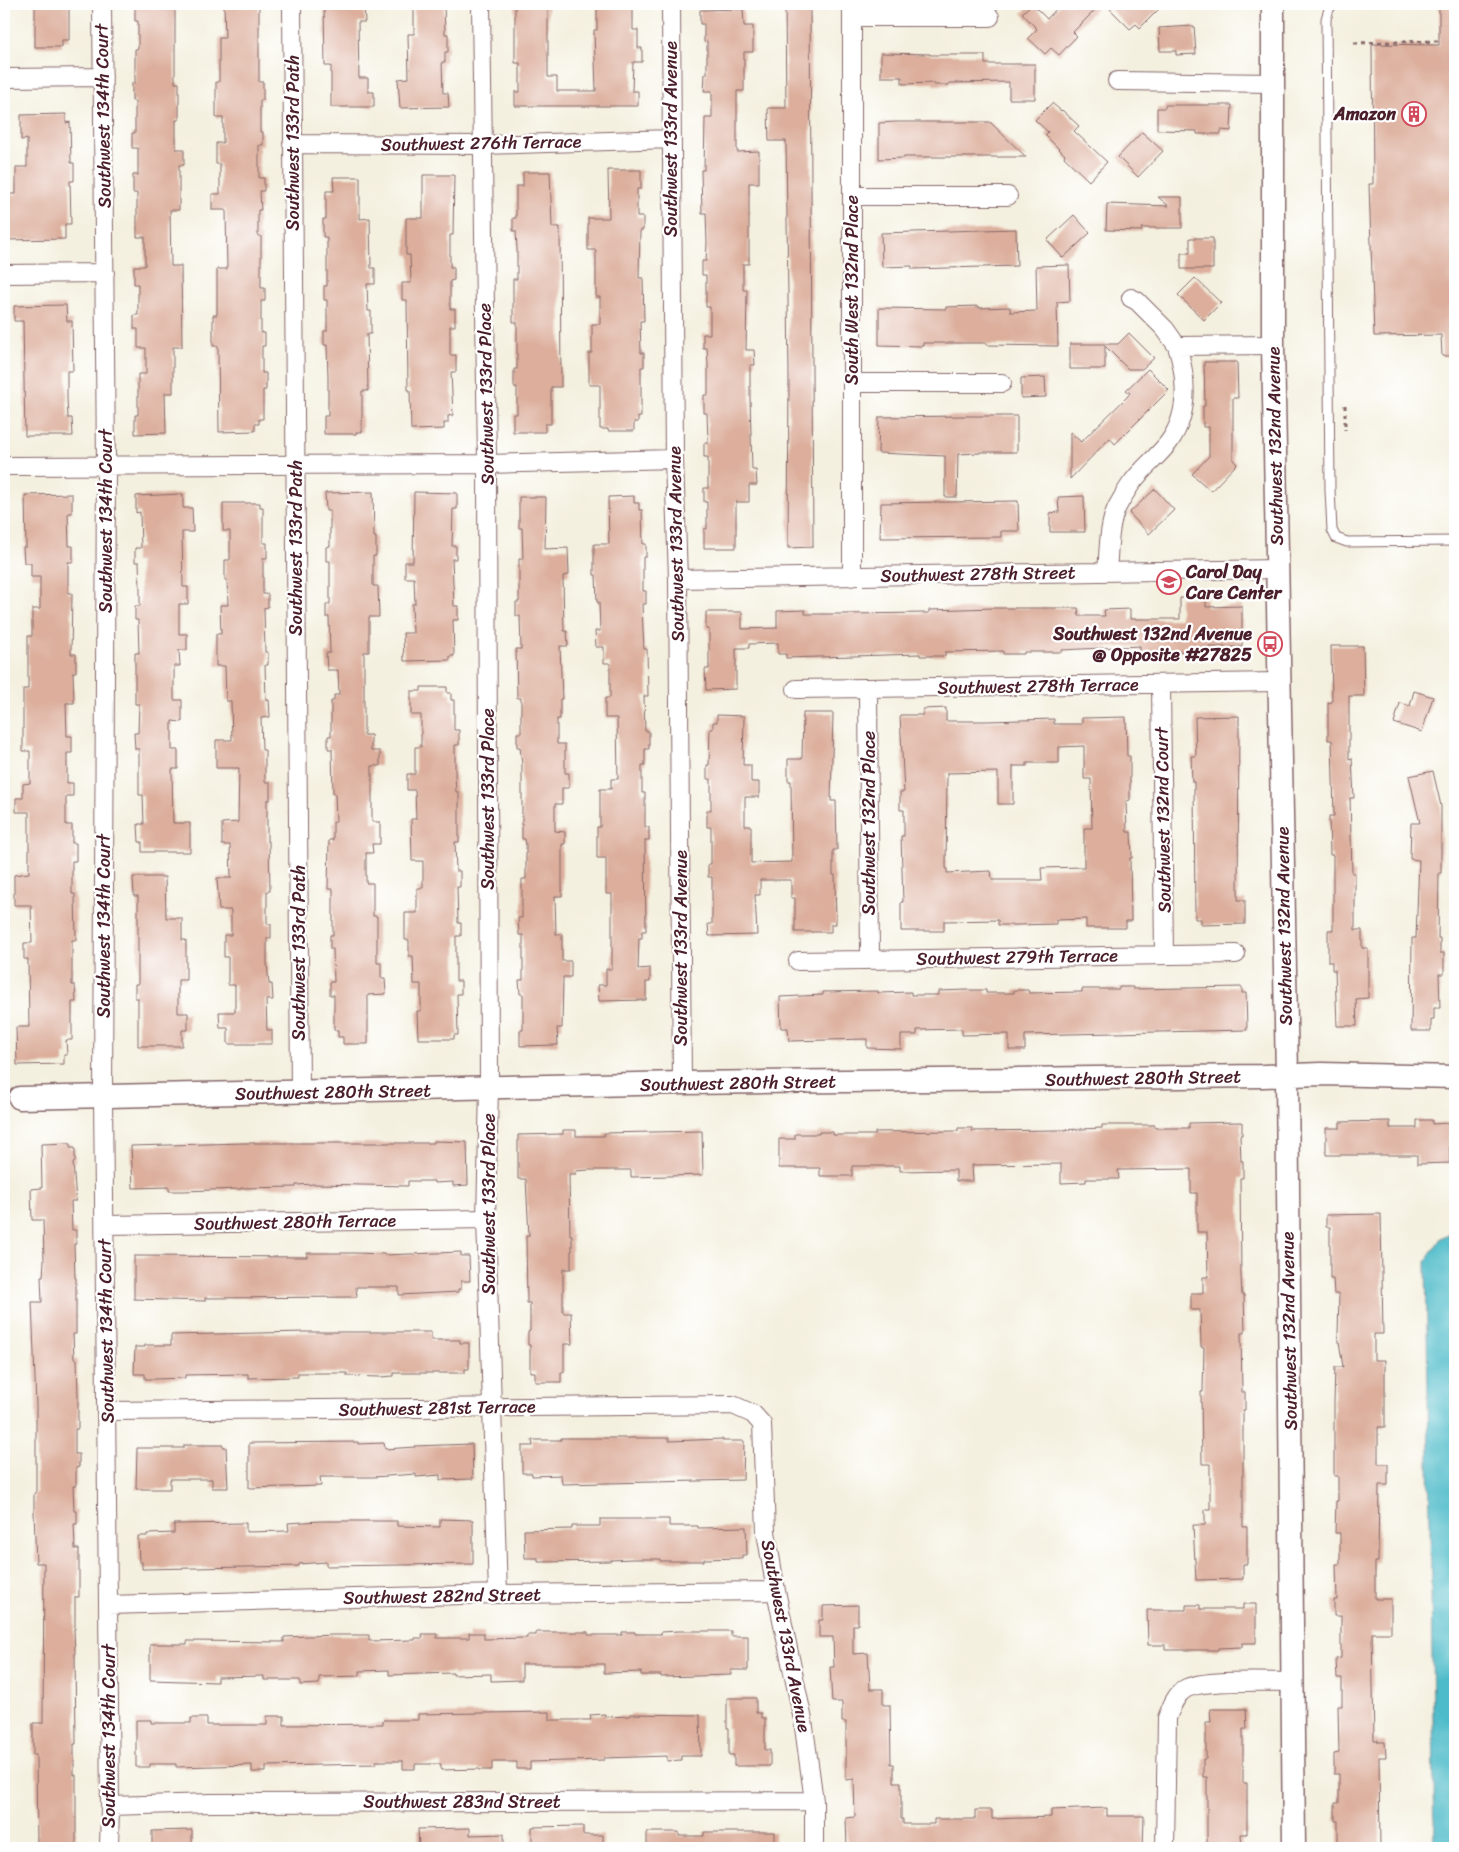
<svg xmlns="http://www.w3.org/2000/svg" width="1459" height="1852" font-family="Sriracha,sans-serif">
	<rect width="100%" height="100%" fill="#fff"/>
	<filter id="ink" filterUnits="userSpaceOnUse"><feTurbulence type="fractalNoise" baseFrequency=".02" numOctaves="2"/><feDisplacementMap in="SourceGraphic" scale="10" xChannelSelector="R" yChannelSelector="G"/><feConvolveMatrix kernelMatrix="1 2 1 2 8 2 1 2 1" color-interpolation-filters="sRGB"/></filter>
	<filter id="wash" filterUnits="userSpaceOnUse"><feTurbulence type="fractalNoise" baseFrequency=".0096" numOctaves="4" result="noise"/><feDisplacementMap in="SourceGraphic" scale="20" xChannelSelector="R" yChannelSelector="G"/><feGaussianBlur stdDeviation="1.12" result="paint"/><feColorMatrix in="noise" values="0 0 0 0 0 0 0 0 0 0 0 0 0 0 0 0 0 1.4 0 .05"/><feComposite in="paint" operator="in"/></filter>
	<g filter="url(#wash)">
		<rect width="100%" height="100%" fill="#f4f0df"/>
		<path fill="#4ebbc9" stroke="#4c6d7a" d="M1455 1230V1848H1435L1426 1261 1441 1238Z"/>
		<g id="blocks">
			<path fill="#dcae9b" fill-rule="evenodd" d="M35 4H69V40H62V47H35Z
				M135 4H175V83H179V120H176V149H184V165H179V210H170L171 266H181L182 347H173V393H165L166 433 135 434V415H138V374H146V348H138V329H134V315H138V284H134V266H145V237H137V193H133V175H138V148H132V133H135V101H132V83H135V49H138V21H135Z
				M224 4H259V82H263V100H260V132H263V145H259V178H264V191H260L261 210H258V236H261V288H265V301H261V333H265V346H262V373H266V390H263V419H259V424H255V431L219 432 218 346H213V315H217V269H227L226 210H212V194H220V164H216V143H223V118H216V82H219V38H225Z
				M324 4H364L365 22H358L359 78H368V92H374V107H331V66H325Z
				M414 4H444L445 34H448V52H445V62H442L443 93H448L449 107 400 108 398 79 409 78 408 34H414Z
				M515 4H548V77H557V91H596L594 30H597V4H633V30H638V48H642V62H633L632 91H638V106H515V92H520V63H515Z
				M785 4H810L813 547 788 548 789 375 786 141H769L768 108H786Z
				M1032 4 1047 19 1061 4H1101L1073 32 1077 36 1059 55 1051 48 1045 54 1028 38 1037 29 1022 13Z
				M1105 4H1164L1140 28 1136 24 1130 29Z
				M1439 4H1455V356H1442L1441 335 1374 336 1369 184H1373L1372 44 1439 45Z
				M743 9 744 26H753V52H744V91H737V152L759 151V183H749V264H743V290H747L746 350H754L755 365H750V399L752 470H756L757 485H749V502H736V548H704V529H707V502H704V488H708V457H704V443H708L707 413H704V395H708V365L707 348H703V334H710V307H706V275H702V261H706L707 243 706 213H702L701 170H704L705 118H712V91H704L705 74H707V41L704 42V24H700V10Z
				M1194 26 1196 54 1176 55V51H1160L1159 28Z
				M881 53 930 54V55H985V64H1035V99H1009V82L949 83V85H934V83L902 84V77H881Z
				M1052 103 1061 111 1062 110 1079 126 1074 131 1107 162 1089 181 1064 157 1065 155 1045 135 1048 132 1035 120Z
				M1165 105H1232L1231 131 1221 130V134H1197V131L1157 130V108H1165Z
				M66 114V123L70 122 71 163H74V181H70L71 224H65V239L4 240V194H16V167H27V139L21 140V115Z
				M895 122H990L1026 157H904V158L879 159V123Z
				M1142 132 1163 151 1138 177 1118 157Z
				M608 170H641V189H637V217H643V230H640L639 278H643L644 321H640L641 353H644V367H641V417H638V422H634V431H608V429H600V385H589V353H592V324H600V297H596V250H588V218H609Z
				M523 172H550L552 227H560L561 387H551V424H545V432H513V414H517V387H514V369H517V322H513V279H517V249L516 231H513V218H516V186H523Z
				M423 175H454L453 235H450V267H454V280L450 281V309H455V326H450V355H456V372H451L453 415 448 416V423H444V429L411 430 410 390H408L407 300H402V283H411L410 255H406V218H423Z
				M333 177H360V219L370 218 371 268H375V284H367L368 311H371V334H367L368 391H362V432H356V434H324V416H328V377L327 345H324V331H327V300H324V286H327V237H323V219H326V191H334Z
				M1158 197H1182V228H1142V231L1106 230 1107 204 1169 206Z
				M1074 215 1090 233 1063 258 1047 240Z
				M1016 229 1017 266 912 269V266L882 267 881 233Z
				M1190 238H1213V269H1181V253H1190Z
				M1069 265 1070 301 1057 302 1058 346 986 345V343H923V346L879 345V308L946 309V307L979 306V308L1010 307V312L1037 311 1036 266Z
				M1195 278 1221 303 1204 320 1178 295Z
				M66 305 67 321H72L73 371H67V398L68 418H72L73 436H25L23 321H14V306Z
				M1129 333 1154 358 1142 369H1128L1105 346V369H1070V344H1118Z
				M1204 362H1237L1238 398H1233V460L1237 464 1211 491 1192 474 1209 456V427H1203V406H1205Z
				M1148 369 1169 390 1115 444 1110 438 1070 479V432L1081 442 1127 397 1130 393 1126 390Z
				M1045 377 1046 397 1021 398V378Z
				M964 416H1017V452H980V453L958 454 957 497H945V456L878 453 879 417Z
				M1155 489 1174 510 1149 534 1129 513Z
				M373 492 374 537H376V556H373V586H378L379 617H369V652H364V735H371V751H380V766H372V822H380V844H372L373 853H366V883H373V916H377V963H381V978H385L386 994 368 995V1044H343V1037H338V1030H334V995H330V982H334L333 949H330V935H333V889H328L329 840H333V822H336L335 793H333L332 749H328V736H331V701H334V695H339L338 670H327L326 653H330L329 617H326V604H330V561H326V547L330 546V511H326L325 493Z
				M414 492 457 493V509H453L452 546H456V559H452L454 606H458V620H453L454 656H450V660L404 661 403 633H413L412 604H415L414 578H405V562H413Z
				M72 494V513H68L69 546H73V562H68V593H72L71 654H76V672H73L74 703H66L67 736H72V753H67V783H73V796H66V825H72V843H76V861H72V894H75L76 940H72V985H75L76 1002H72V1040H66L67 1055H64V1064L17 1065 16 1027H29L28 959H24V943H32L31 905H14V875L29 873V812H16V798H23V784L30 783V751H23V689H28V636H32V609H40V577H31V563H24L23 547H26L25 495Z
				M183 494V508H192L193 532H182L183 587H188V604H179V634H187V650H179L180 666H174V700H182V722L172 721V750H178V769H172L173 823H190V852H142V842H139L138 824H144L143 795H139V749H135L134 733H138L139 704H135V653H139L138 620H135V606H140V588L139 562H135V548H141L140 512 136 513V496Z
				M634 496V503H639V510H642L643 544H646V557H643V591H646V604H642L643 630 644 649H647L648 696H644L645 731H649V749H645V765H642V793H645V827H649V840H645L646 931H642V938H639L638 969 650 968V982H646V1000L599 1001 598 985H606V969H612V894H606V858H597V827H600V789H611V779H618L617 718H605V698H610V663H604V647H596L595 631H600L599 602H597L596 575H594V544H609L608 497Z
				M1084 496 1085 532H1050V513L1059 512 1058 497Z
				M519 497H546L545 549 568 548 569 575 563 576 564 631H567L568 646H560L562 699H560V719H557V744H565V773H569V788H562V804H555V831L565 832V844H562V896H555L556 934H562V961H571V977H563L562 1028H557L558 1045 520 1046V1030H523V994H520L519 980H523V935H519L518 918H522V879H526V845L525 839H522V764L520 747H517V733H521V698H517L516 649H521L520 616H516V602H519V559H523L522 528H519Z
				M1018 501 1019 531H1001V537L880 538 881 503Z
				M223 503H260V507H263V543H267V558H263V594H268V607L264 608 265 652H268V665H265L266 700H269L270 717 261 718 262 750H265V782H270V800H267V841H269L270 891H267V924H271V938H267V963L269 984H272L273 1000H266L267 1030H272V1044H228V1028H220L219 1012H235V985H228V957H224V935H231V910H219L217 878H231L230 845H222V823L238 822 239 768H216V740H232L231 701H226L225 666H216V634H221L220 605H228L227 580H225V560H230V531H223Z
				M1180 598H1206V607L1242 606V647H1198V651L1140 652V646L1062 650V652H1024V654H1003V651L945 652V656H920V654L786 658V654H778V643L749 644V648H736V689L706 690 705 669H709V629H706V612H742V629L777 628V611L805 610V614H844L929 613V610L995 608H1078L1079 616H1105L1104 610 1130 609V619H1180Z
				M1331 646H1363L1364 696H1349V759L1352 758 1354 798H1350L1352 873H1355V930H1362V948H1368V998L1356 999 1357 1026H1337L1335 970H1332V962H1328V930H1333V855H1330L1329 816H1334L1332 740H1328V703L1332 702Z
				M421 687H447V693H451V700H454V730H459V745H455V774L456 792H459V842H455L456 871H460V887H457L458 923H461V936H456V981H461V994H457L458 1035H454V1039H418L417 1011H421V984H414L413 956H409V940H405V913H417V888H423V861H412L411 819H416L415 790H407V774H415V747H421V715H411V691H421Z
				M1414 691 1433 697 1422 732 1394 723 1400 703 1410 706Z
				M946 708V721H988L1054 719V724H1082V718L1126 717 1127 756H1130V800L1126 801 1127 832H1131L1132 858H1130L1131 921H1126V928H1086V919L1056 920V924L1017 925H998V920L944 921V931H901V902H903L901 836H904V810H900V792H904L900 715H923V709ZM1084 746V779H1091L1092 828H1084V867L1041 868 1042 880H992L991 871 947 873V868H946L947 773 998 772V804H1013V766H1027V763H1059V747Z
				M803 713H833L831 801H836L837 850H833V875H835L836 924H831V932H795V898H791V880H760V895H755L757 935 709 936 708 924H712V877H708V864H711V827H707V810H711V779H707V765H709L710 729H713V722H717V715L744 716 743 765H751V782H759V797H745V826H751V863L792 862 791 781H788V759H802Z
				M1239 716 1238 900H1245V924L1201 925V919H1195L1194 782H1192L1191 756H1196L1195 717Z
				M1433 771 1441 806V873H1439L1438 938H1440V953H1444V974H1439L1440 1008H1434V1019H1431V1031H1411L1412 938H1416L1419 860 1410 859 1411 823H1420L1409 776Z
				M133 877H165L166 918H182V940H186V980H178V1013H188V1030H182V1046H138V998H135V984H138V896H134Z
				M1119 987H1133V989L1242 987V993H1246L1247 1030 1025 1035V1050H1009V1034L962 1035V1029L917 1030V1035H901V1049L867 1048V1039L789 1041 788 1028H781L780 997 823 995V992L878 991V993L911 992V995H938V991L968 990H986V993H1014V990H1028L1029 993 1082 992V989H1119Z
				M1417 1120H1432V1124L1449 1123 1450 1163 1417 1164V1155H1326V1128H1340V1122L1390 1121V1128H1417Z
				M1242 1122V1135H1240L1241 1161H1243V1178H1240L1241 1276 1242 1295H1244L1245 1333H1241L1242 1392H1245V1410H1243V1527H1247V1564H1243V1579L1196 1580 1193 1525H1205V1509H1210V1464H1202L1201 1392H1203L1204 1347H1201L1200 1310H1191V1293H1203V1277H1208L1207 1232H1197V1193H1191V1169L1118 1170 1119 1179H1086V1182L1061 1183V1164L972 1165 973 1181H956V1170L900 1171V1166H852V1176H820V1168H779V1139H795V1134H819V1132H833V1135H875V1132L958 1131V1128H972V1131L1060 1130 1102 1128V1125H1155V1128H1189V1123Z
				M563 1130H576V1136H604V1133L702 1131 703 1175 631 1177V1170H589L576 1171V1174H569L570 1235H572V1251H571V1269H563V1313H571L572 1344H564V1372H561V1382H535V1372H530V1345H528V1332L530 1331V1303H527L526 1236H529L526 1179H518V1135L563 1134Z
				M434 1141 467 1142 468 1185 453 1186V1182L434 1183V1181H408V1186L316 1184 296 1185V1187L241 1188V1189L183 1191H169V1187L133 1188 131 1146 244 1143H434Z
				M70 1143V1148H75V1162H73L76 1201H71L72 1230H76V1244H74L75 1278H76V1334H73L74 1359H77L78 1396V1429H75V1454H79V1467L76 1468V1486H73L74 1511H77V1524H74L75 1549H79V1597H75V1629H74L75 1654 76 1744H74V1775H76V1848H37L36 1755H33V1723H43L44 1563H36L34 1512V1493H36V1405L32 1302H42L41 1276H43L44 1261 43 1220H32L31 1189 42 1188 41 1144Z
				M1381 1214 1383 1334H1374V1360H1385V1427H1378V1464H1388V1485H1379L1378 1562H1375V1599H1391V1633H1372L1374 1740H1378V1742H1385L1386 1757H1379L1380 1848H1338V1821H1335V1803H1339V1774H1334V1754L1339 1753 1338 1706H1342V1678H1337L1336 1659 1341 1658V1616H1334V1600H1337L1336 1564H1340V1533H1335L1336 1501H1338V1476H1334V1403L1335 1367H1343L1338 1335 1339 1294H1334L1333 1279H1330V1227H1326V1215Z
				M461 1252V1256H469L470 1281H461V1289H458V1292L399 1295V1287H356L357 1297 205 1298V1301L134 1299V1256L307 1257V1253H356L384 1254V1255Z
				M306 1332H431V1340H460V1343H469V1369H465V1373H394V1376L380 1377 347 1376V1373H298V1377L248 1378V1374L185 1375V1378L156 1379H145V1374H134L135 1347H145V1345H171V1335Z
				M561 1438H669V1441L723 1439V1441H744L743 1480 562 1484 561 1475 532 1476V1473H522V1446H533L532 1440H561Z
				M358 1442V1444L384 1443 385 1449 415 1447 414 1446 472 1444 473 1479 440 1480V1475L416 1477V1474L373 1477H320L321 1486 249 1488V1443Z
				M184 1445H223V1447H226L228 1488H212V1479H170V1489H136L137 1448H184Z
				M440 1519 473 1520V1564L326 1566V1562L299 1564V1566L142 1569V1562H139L138 1536H147V1534L174 1533V1524L246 1523V1532L289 1531 288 1523 320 1521H397V1526L440 1527Z
				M600 1519H669V1526H698V1528L746 1527 747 1555H742V1558L704 1559V1561H660V1559H632L611 1560V1561L538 1562V1558H525L524 1530 572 1529V1526H600Z
				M1243 1604H1256V1643H1242V1647L1218 1648V1650H1165V1645H1148L1147 1610H1186V1605H1200V1609H1243Z
				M858 1605V1625H853V1654L868 1653 870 1689H883V1705H890L891 1764H894V1782H901V1819H903V1824H934V1819H975V1810H992V1819L1051 1817V1810L1107 1808V1816H1144L1143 1848H847L846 1818 855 1817 854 1779 846 1780V1722H842V1702H832L830 1667H834L833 1637H819V1620H823V1606Z
				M679 1631H731V1636H748V1670H731V1675L661 1677V1675H641V1672L604 1673V1664H522V1680L491 1681V1674L453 1675V1673L389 1675V1670L360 1671V1676L319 1677V1684L300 1685V1680H264V1676L217 1677V1682L150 1680V1644H187V1641L284 1642V1637L333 1635H369V1641L415 1640V1638H423L422 1634H437V1638H469V1633H484V1639L527 1638V1635H536V1632H588V1635H622V1632H635V1634H661V1632Z
				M727 1698H756V1713H761V1718H765V1750H770V1766H734V1755H729V1728H727Z
				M1210 1709H1246L1247 1729H1243V1783H1247V1834H1241L1242 1848H1207V1777H1203V1759H1206V1722H1211Z
				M550 1712V1720H591L590 1715 605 1714V1717L630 1716V1714L700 1715 701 1756H681V1760L667 1761V1756L604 1758V1760L530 1762V1769H517V1762H492V1770H479V1769L441 1770V1764H415V1769H403V1761H376V1764L266 1766V1772H252V1765L176 1767V1764H150V1767H136V1720H151V1723H191V1718H207V1725H267V1716H284V1725L383 1724V1720H418V1714Z
				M583 1826V1835H603V1848H532V1827Z
				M470 1828V1835L504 1834V1848H419L418 1829Z
				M192 1830V1848H152V1831Z
				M647 1832H679V1836H704V1832H775V1848H647Z"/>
		</g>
	</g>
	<g filter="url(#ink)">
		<use href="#blocks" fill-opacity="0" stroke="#86686a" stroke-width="1"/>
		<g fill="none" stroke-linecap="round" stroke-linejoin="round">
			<defs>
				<path id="service" d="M1333 4 1329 9 1326 19 1330 490 1332 530 1336 538 1347 542 1455 541"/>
				<path id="minor" d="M102 4 106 465 103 1096 110 1806 109 1848
					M292 4 300 1093
					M481 4 487 464 489 1088 486 1219 498 1594
					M671 4 674 459 678 579 682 1083
					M852 17H990
					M4 78 103 77
					M1117 81 1274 83
					M292 144 483 145 671 139
					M852 196H1008
					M4 274 105 273
					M1131 298 1137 301 1165 329 1177 346 1273 345
					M852 383H1002
					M4 466 487 464 674 459
					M1107 571C1109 551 1108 526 1117 507 1121 500 1126 491 1131 484 1142 468 1158 457 1169 442 1190 413 1187 378 1177 346
					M852 577V4
					M678 579 1278 569
					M1161 684 1164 955
					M868 688 870 958
					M796 689 1280 682
					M798 961 1236 954
					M105 1225 486 1219
					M107 1411 733 1405 753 1414 762 1424 766 1532 776 1591 803 1720 814 1801V1848
					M108 1605 498 1594 776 1591
					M110 1806 211 1803 814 1801
					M1165 1848 1167 1718C1171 1708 1175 1695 1185 1689 1201 1679 1270 1682 1292 1682"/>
				<path id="tertiary" d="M1273 4V345L1287 1075 1294 1848
					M20 1098 682 1083 1263 1076 1321 1074 1455 1077"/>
			</defs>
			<use href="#service" stroke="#86686a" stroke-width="11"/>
			<use href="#minor" stroke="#86686a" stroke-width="20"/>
			<use href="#tertiary" stroke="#86686a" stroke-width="25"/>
			<path stroke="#86686a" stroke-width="3" stroke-dasharray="4 4" stroke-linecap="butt" d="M1354 43 1439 41
				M1345 405V430"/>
			<use href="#service" stroke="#fff" stroke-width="9"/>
			<use href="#minor" stroke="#fff" stroke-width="18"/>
			<use href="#tertiary" stroke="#fff" stroke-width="22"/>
		</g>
	</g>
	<defs>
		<symbol id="building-ring" viewBox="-11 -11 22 22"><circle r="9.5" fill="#fff" stroke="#d1495b" stroke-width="1.5"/><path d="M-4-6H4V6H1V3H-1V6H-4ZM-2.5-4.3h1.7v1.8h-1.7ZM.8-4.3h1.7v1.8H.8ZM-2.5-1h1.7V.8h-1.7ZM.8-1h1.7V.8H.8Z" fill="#d1495b"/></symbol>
		<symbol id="school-ring" viewBox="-11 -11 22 22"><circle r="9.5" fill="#fff" stroke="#d1495b" stroke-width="1.5"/><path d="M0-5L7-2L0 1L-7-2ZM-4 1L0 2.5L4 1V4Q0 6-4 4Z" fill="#d1495b"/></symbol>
		<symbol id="bus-ring" viewBox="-11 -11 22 22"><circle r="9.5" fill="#fff" stroke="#d1495b" stroke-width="1.5"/><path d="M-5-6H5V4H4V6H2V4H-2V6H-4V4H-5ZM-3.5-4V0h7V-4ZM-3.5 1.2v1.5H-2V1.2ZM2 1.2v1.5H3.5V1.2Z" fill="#d1495b"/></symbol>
	</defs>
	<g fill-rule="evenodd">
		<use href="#building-ring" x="1400" y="100" width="28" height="28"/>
		<use href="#school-ring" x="1155" y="568" width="28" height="28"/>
		<use href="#bus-ring" x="1256" y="630" width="28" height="28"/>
	</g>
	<g text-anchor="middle" stroke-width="4.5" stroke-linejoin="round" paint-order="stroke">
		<g font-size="18" font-weight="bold" fill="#4a1f2b" stroke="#fff" text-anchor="end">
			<text x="1396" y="120">Amazon</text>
			<text x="1186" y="578" text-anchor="start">Carol Day<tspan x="1186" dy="21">Care Center</tspan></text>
			<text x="1252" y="640">Southwest 132nd Avenue<tspan x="1252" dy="21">@ Opposite #27825</tspan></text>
		</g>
		<g font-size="18" fill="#4a1f2b" stroke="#fff">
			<text transform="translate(103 116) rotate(-91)" y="6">Southwest 134th Court</text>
			<text transform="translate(671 139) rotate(-90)" y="6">Southwest 133rd Avenue</text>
			<text transform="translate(293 143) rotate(-90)" y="6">Southwest 133rd Path</text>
			<text transform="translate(481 143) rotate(-1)" y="6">Southwest 276th Terrace</text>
			<text transform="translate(852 290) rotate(-90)" y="6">South West 132nd Place</text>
			<text transform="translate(486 394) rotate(-91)" y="6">Southwest 133rd Place</text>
			<text transform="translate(1275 446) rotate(-91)" y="6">Southwest 132nd Avenue</text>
			<text transform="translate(106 521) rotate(-90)" y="6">Southwest 134th Court</text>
			<text transform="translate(676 544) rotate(-91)" y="6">Southwest 133rd Avenue</text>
			<text transform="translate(296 548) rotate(-90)" y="6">Southwest 133rd Path</text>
			<text transform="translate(978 574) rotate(-1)" y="6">Southwest 278th Street</text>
			<text transform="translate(1038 686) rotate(-1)" y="6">Southwest 278th Terrace</text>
			<text transform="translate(488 799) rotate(-90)" y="6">Southwest 133rd Place</text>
			<text transform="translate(1163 820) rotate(-91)" y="6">Southwest 132nd Court</text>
			<text transform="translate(869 823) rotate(-90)" y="6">Southwest 132nd Place</text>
			<text transform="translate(104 926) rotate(-90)" y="6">Southwest 134th Court</text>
			<text transform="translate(1284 926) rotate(-91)" y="6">Southwest 132nd Avenue</text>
			<text transform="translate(681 948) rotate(-90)" y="6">Southwest 133rd Avenue</text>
			<text transform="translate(299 953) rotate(-90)" y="6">Southwest 133rd Path</text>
			<text transform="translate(1017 957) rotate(-1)" y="6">Southwest 279th Terrace</text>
			<text transform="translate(1143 1078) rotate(-1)" y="6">Southwest 280th Street</text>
			<text transform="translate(738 1083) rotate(-1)" y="6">Southwest 280th Street</text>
			<text transform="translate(333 1092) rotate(-1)" y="6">Southwest 280th Street</text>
			<text transform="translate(489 1204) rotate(-90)" y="6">Southwest 133rd Place</text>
			<text transform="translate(295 1222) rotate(-1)" y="6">Southwest 280th Terrace</text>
			<text transform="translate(106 1331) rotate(-91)" y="6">Southwest 134th Court</text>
			<text transform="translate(1289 1331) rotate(-91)" y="6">Southwest 132nd Avenue</text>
			<text transform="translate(437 1408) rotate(-1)" y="6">Southwest 281st Terrace</text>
			<text transform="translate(442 1596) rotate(-1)" y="6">Southwest 282nd Street</text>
			<text transform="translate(786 1636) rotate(79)" y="6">Southwest 133rd Avenue</text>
			<text transform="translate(109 1736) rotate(-90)" y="6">Southwest 134th Court</text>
			<text x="462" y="1808">Southwest 283nd Street</text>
		</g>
	</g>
	<rect width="1459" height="1852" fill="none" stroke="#fff" stroke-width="20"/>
</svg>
